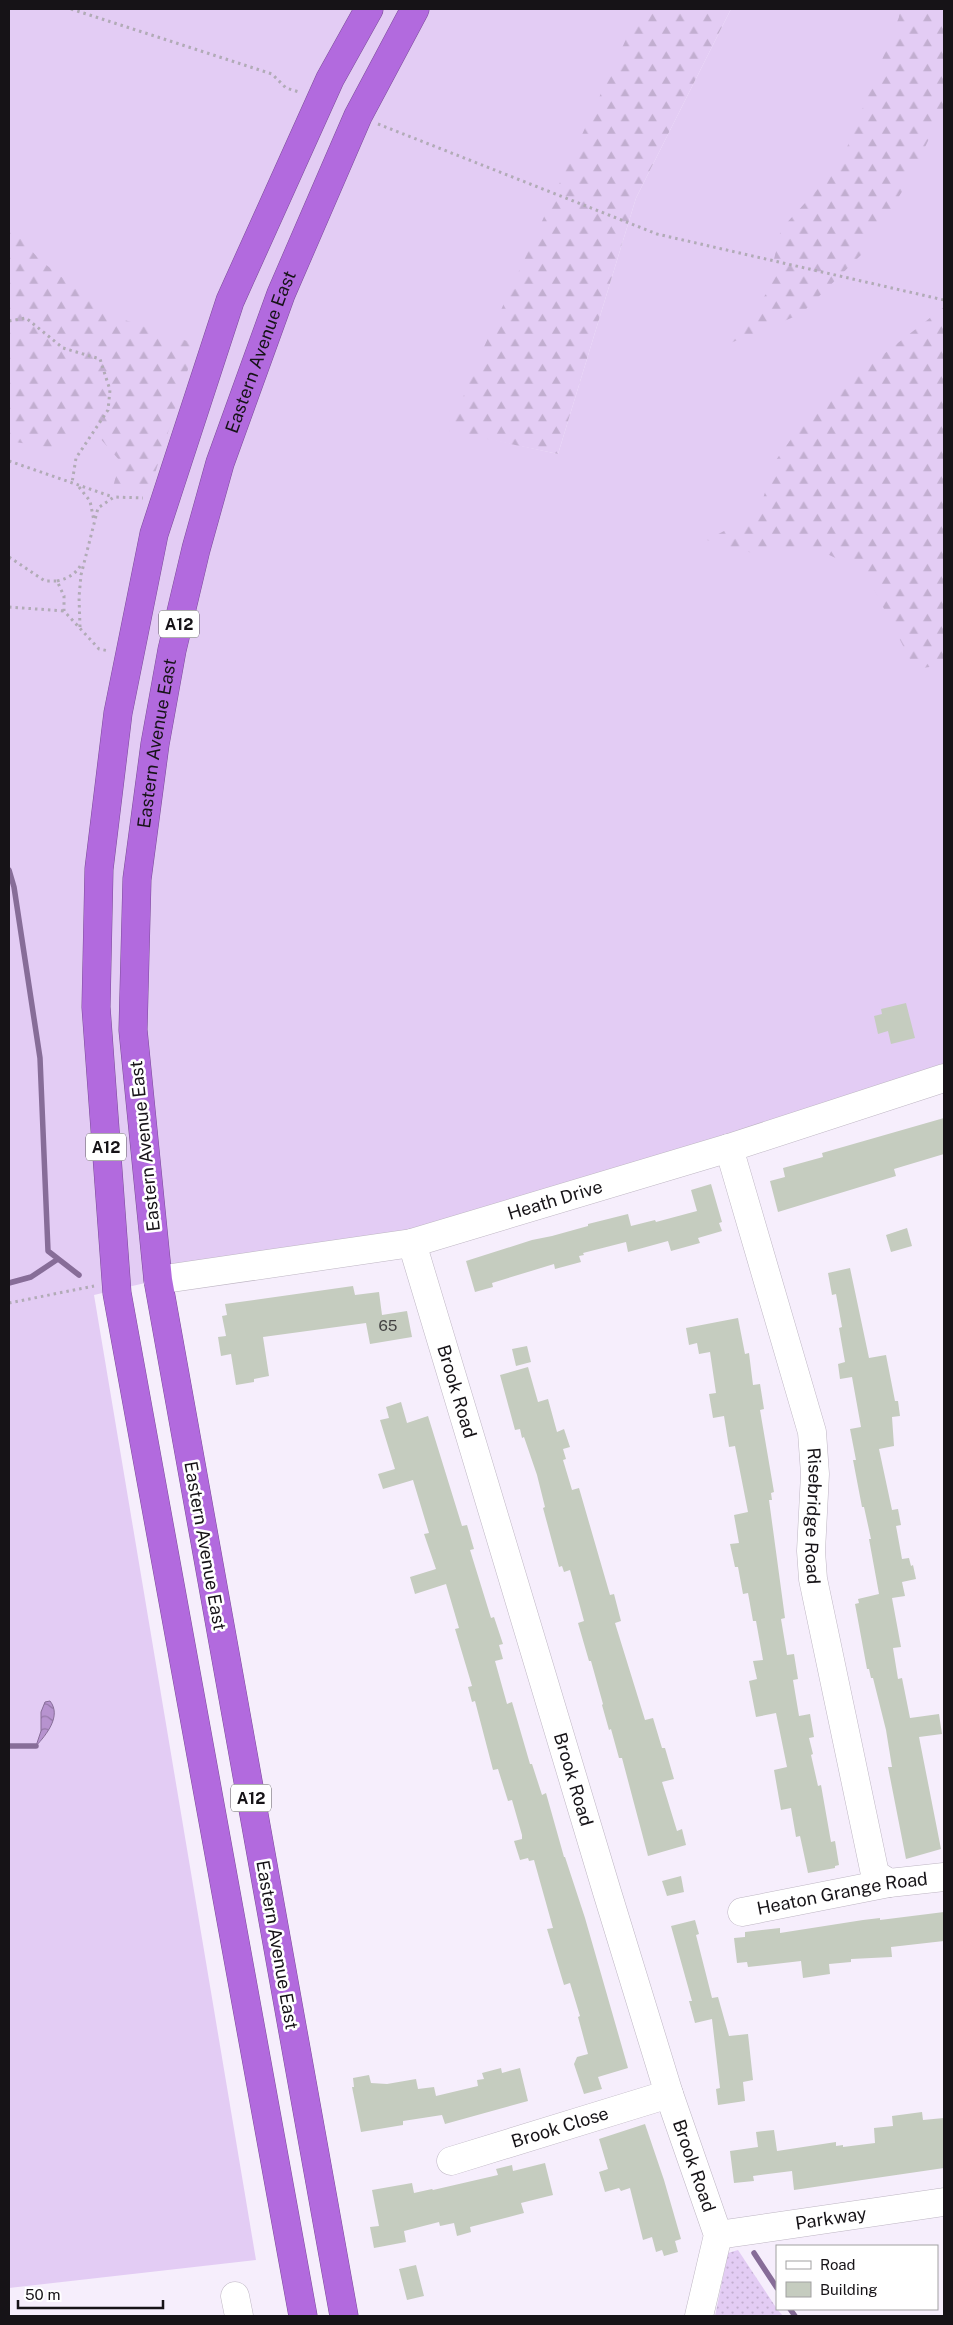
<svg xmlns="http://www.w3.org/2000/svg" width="953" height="2325" font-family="'Public Sans',sans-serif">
	<defs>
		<pattern id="forest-firs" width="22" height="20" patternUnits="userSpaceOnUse" patternTransform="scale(1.25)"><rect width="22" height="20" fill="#e3ccf4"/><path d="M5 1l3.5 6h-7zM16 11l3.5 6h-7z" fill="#c2aed0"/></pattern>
		<pattern id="park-dots" width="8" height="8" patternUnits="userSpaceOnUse" patternTransform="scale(1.25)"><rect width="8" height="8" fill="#e3ccf4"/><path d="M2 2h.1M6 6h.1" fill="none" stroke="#c2aed0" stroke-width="1.8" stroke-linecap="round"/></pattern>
		<pattern id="water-waves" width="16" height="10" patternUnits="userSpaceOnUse" patternTransform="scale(1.25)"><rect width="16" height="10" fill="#b793cf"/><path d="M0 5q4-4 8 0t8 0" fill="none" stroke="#9477a7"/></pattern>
	</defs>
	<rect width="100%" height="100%" fill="#f6eefc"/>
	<path fill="#e3ccf4" d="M9 9H641L450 430 558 454 636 198 731 9H944V1078L412 1243 158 1280 94 1295 256 2260 9 2288Z"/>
	<path fill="url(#forest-firs)" d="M640 9H731L636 198 558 454 449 431 483 349Z
		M899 9H944V108L907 184 861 255 801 314 728 344 766 294 781 229 840 165 899 17Z
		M9 226 40 260 110 315 196 344 150 489 113 487 120 461 84 420 59 449 9 441Z
		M944 307V665L915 669 865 572 806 544 759 555 707 540 758 513 776 460 812 410Z"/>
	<path fill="url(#park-dots)" d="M738 2250 777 2309 783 2316H715L728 2253Z"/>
	<path fill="url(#water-waves)" stroke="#876d98" d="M50 1701C62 1716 46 1735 36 1746L41 1731V1712L45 1702Z"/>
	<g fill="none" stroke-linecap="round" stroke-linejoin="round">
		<path stroke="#876d98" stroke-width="5.5" d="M9 870 14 887 40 1058 48 1251 79 1275
			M9 1283 31 1277 58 1259
			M9 1746H36
			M754 2253 777 2288
			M790 2309 795 2316"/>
	</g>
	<path fill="#c5ccbf" d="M906 1003 915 1038 891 1044 888 1031 878 1034 874 1016 882 1014 881 1009Z
		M944 1118V1154L894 1169 896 1176 778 1212 770 1181 785 1177 783 1168 823 1157 822 1153Z
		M711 1184 722 1222 719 1223 722 1231 698 1238 700 1243 671 1251 668 1241 628 1252 626 1242 583 1253 584 1255 579 1256 581 1262 555 1269 554 1264 492 1283 493 1287 475 1292 466 1261 532 1240 552 1236 588 1226V1224L628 1214 631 1226 655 1220 656 1222 697 1211 691 1190Z
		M907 1228 912 1246 891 1252 886 1235Z
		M850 1268 869 1358 886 1355 895 1401H898L900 1416 892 1417 894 1446 879 1449 892 1510 898 1509 901 1525 896 1526 902 1559 909 1558 911 1566 913 1565 916 1579 902 1582 905 1596 892 1598 901 1647 893 1648 898 1679 902 1678 910 1718 939 1714 942 1734 919 1737 941 1849 906 1859 888 1767H892L886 1730 873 1678H871L869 1669H867L855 1604 859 1603 858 1599 879 1594 869 1539H871L864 1507H862L853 1460H856L850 1429 861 1427 852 1377 840 1379 838 1364 845 1362 839 1328 842 1327 836 1294 832 1295 828 1273Z
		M353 1286 355 1295 379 1292 382 1315 407 1311 412 1337 370 1344 366 1323 263 1337 269 1376 254 1379V1382L236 1385 231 1354 221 1356 218 1337 226 1336 222 1316 227 1315 225 1304Z
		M738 1318 745 1354 749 1353 753 1385 760 1384 764 1409 760 1410 774 1492 771 1493 772 1500H769L785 1618 781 1619 787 1655 794 1654 798 1679 793 1680 799 1716 810 1714 814 1737 809 1738 813 1754 811 1755 818 1786 821 1785 831 1842 835 1841 839 1865 835 1866V1868L808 1873 800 1836 796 1837 791 1808 781 1810 774 1770 787 1767 776 1713 756 1717 749 1681 757 1679 753 1661 763 1660 756 1621H753L748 1593 743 1594 738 1567H735L730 1544 739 1543 734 1515 748 1512 735 1446 729 1447 724 1416 713 1418 709 1394 716 1393 710 1352 699 1354 697 1343 689 1345 686 1328Z
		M527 1346 531 1362 516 1366 512 1349Z
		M528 1367 538 1402 548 1399 557 1432 564 1429 570 1447 563 1449 566 1459 563 1460 572 1490 579 1488 610 1595 614 1594 621 1621 615 1623 645 1720 653 1718 662 1748H665L674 1779 662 1782 677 1831 682 1829 686 1845 648 1856 622 1758H619L611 1729 609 1730 602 1705 603 1704 591 1661H589L578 1623 584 1621 570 1570 564 1572 562 1566 559 1567 543 1508 545 1507 537 1475 524 1437 522 1438 520 1429 515 1430 500 1375Z
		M401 1402 407 1423 428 1416 462 1526 467 1525 474 1549 470 1550 491 1618 494 1617 503 1644 499 1645 503 1659 495 1661 507 1704 512 1702 530 1764H532L542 1795 546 1793 564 1857H565L585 1918 628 2068 598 2077 602 2089 584 2094 574 2064 577 2057 588 2054 578 2017 580 2016 570 1983 564 1985 554 1952 547 1929 553 1928 534 1860 529 1861 528 1858 520 1860 514 1841 522 1839V1835L512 1800 508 1801 498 1769 493 1770 475 1701 472 1702 468 1687 472 1686 455 1629 459 1628 446 1584 415 1594 410 1577 436 1569 424 1534 429 1533 413 1480 383 1489 378 1474 395 1469 380 1420 389 1418 386 1407Z
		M681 1876 684 1892 667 1896 662 1881Z
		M944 1912V1941L891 1947 892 1957 851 1959V1962L829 1964 830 1974 803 1978 801 1961 748 1967 747 1962 737 1963 734 1938 745 1937V1932L780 1928V1933L863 1920 880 1918V1920Z
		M695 1920 699 1934 696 1935 712 1998 718 1997 729 2036 748 2034 753 2080 743 2082 745 2101 718 2105 716 2089 720 2088 712 2019 695 2023 689 2001H692L671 1926Z
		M501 2068 502 2073 520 2068 528 2101 445 2124 442 2115 403 2121V2125L361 2132 352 2087H354L353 2078 369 2075 371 2083 387 2084 416 2079 418 2089 434 2087 436 2096 478 2086 477 2080 484 2079 482 2073Z
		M922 2112 923 2120 944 2118V2168L794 2190 792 2171 753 2176 754 2181 734 2183 730 2151 758 2147 756 2132 774 2130 777 2151 836 2142V2146L843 2145V2147L875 2143 874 2128 893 2126 892 2116Z
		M645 2124 664 2180 681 2239 675 2241 678 2252 664 2256 662 2250 656 2252 652 2237 643 2240 630 2188 621 2191 619 2188 605 2192 599 2172 608 2169 599 2139Z
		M545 2163 553 2195 521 2203 524 2213 470 2227 471 2232 457 2236 454 2223 440 2226 439 2222 404 2231 406 2242 374 2248 370 2227 379 2226 372 2190 412 2183 414 2193 432 2189 433 2190 498 2175 496 2169 512 2165 513 2171Z
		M416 2265 424 2296 407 2300 399 2269Z"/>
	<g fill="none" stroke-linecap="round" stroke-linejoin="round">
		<defs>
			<g id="minor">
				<path id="s1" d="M729 1148 812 1432 815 1474 811 1551 813 1579 875 1874 889 1883"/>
				<path id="s2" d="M412 1243 607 1892 669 2094 718 2235 699 2316"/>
				<path id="s3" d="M158 1280 412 1243 729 1148 944 1078"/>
				<path id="s4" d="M742 1912 889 1883 944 1877"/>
				<path id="s5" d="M451 2161 669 2094"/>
				<path id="s6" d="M718 2235 944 2202"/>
				<path d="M235 2296 239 2316"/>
			</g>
			<g id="highway">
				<path d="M303 2316 117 1293 96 1007 99 869 118 713 154 534 230 301 330 79 369 9"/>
				<path id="s7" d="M344 2316 158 1280 133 1030 137 879 155 744 172 650 196 549 220 463 281 294 358 116 415 9"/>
			</g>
		</defs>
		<use href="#minor" stroke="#beb6c3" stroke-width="29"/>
		<use href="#highway" stroke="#7b4c98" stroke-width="29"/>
		<path stroke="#b1abb6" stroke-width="3" stroke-dasharray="2.5 4" stroke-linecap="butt" d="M71 9 272 74 286 88 299 92
			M378 124 657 234 944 300
			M9 321 26 318 63 348 100 359 110 390 108 410 76 458 72 483
			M9 461 113 497
			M79 487 90 501 94 521
			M9 557 45 581H57L64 596V611L99 649 109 651
			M57 581C69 578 76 574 82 563
			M9 607 64 611
			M80 627 79 597 81 575 98 508 114 497 143 498
			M9 1303 94 1286"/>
		<use href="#minor" stroke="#fff" stroke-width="28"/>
		<use href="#highway" stroke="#b26ade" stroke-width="28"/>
	</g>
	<g text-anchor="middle" stroke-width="5" stroke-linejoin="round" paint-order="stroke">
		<g font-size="15" fill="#424141">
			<text x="388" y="1331">65</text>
		</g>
		<g fill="#fff" stroke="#5c5a5d" stroke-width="1">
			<rect x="159" y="610.5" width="40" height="27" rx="4"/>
			<rect x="86" y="1133.5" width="40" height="27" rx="4"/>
			<rect x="231" y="1784.5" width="40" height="27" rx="4"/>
		</g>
		<g font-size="16" font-weight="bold" fill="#161317">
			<text x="179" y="630">A12</text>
			<text x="106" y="1153">A12</text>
			<text x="251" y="1804">A12</text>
		</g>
		<g font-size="18" fill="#161317" stroke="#fff">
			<text dy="6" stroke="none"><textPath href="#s7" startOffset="1998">Eastern Avenue East</textPath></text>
			<text dy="6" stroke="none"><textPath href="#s7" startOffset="1592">Eastern Avenue East</textPath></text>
			<text transform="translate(145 1146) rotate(-96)" y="6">Eastern Avenue East</text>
			<text dy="6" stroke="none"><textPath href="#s3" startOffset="406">Heath Drive</textPath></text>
			<text dy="6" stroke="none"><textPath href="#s2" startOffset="155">Brook Road</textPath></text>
			<text dy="6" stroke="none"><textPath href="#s1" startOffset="380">Risebridge Road</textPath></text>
			<text transform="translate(205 1546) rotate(80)" y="6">Eastern Avenue East</text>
			<text dy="6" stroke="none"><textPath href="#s2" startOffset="560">Brook Road</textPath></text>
			<text dy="6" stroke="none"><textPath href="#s4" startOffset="102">Heaton Grange Road</textPath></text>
			<text transform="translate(277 1945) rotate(80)" y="6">Eastern Avenue East</text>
			<text dy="6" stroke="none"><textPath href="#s5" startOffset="114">Brook Close</textPath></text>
			<text dy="6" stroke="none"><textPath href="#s2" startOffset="965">Brook Road</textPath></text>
			<text dy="6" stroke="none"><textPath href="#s6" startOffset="114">Parkway</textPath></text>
		</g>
	</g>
	<rect width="953" height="2325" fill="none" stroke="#161317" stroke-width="20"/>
	<rect x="776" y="2245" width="162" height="65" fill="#ffffff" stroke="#a2a1a2"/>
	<rect x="786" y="2261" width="25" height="8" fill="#ffffff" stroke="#a2a1a2"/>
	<text x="820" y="2270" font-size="15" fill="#161317">Road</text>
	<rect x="786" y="2282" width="25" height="15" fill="#c5ccbf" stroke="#a2a1a2"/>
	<text x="820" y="2295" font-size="15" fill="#161317">Building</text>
	<path d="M18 2300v8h145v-8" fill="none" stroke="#161317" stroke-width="2.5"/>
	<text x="25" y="2300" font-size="15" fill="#161317" stroke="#ffffff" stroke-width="4" paint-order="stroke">50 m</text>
</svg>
